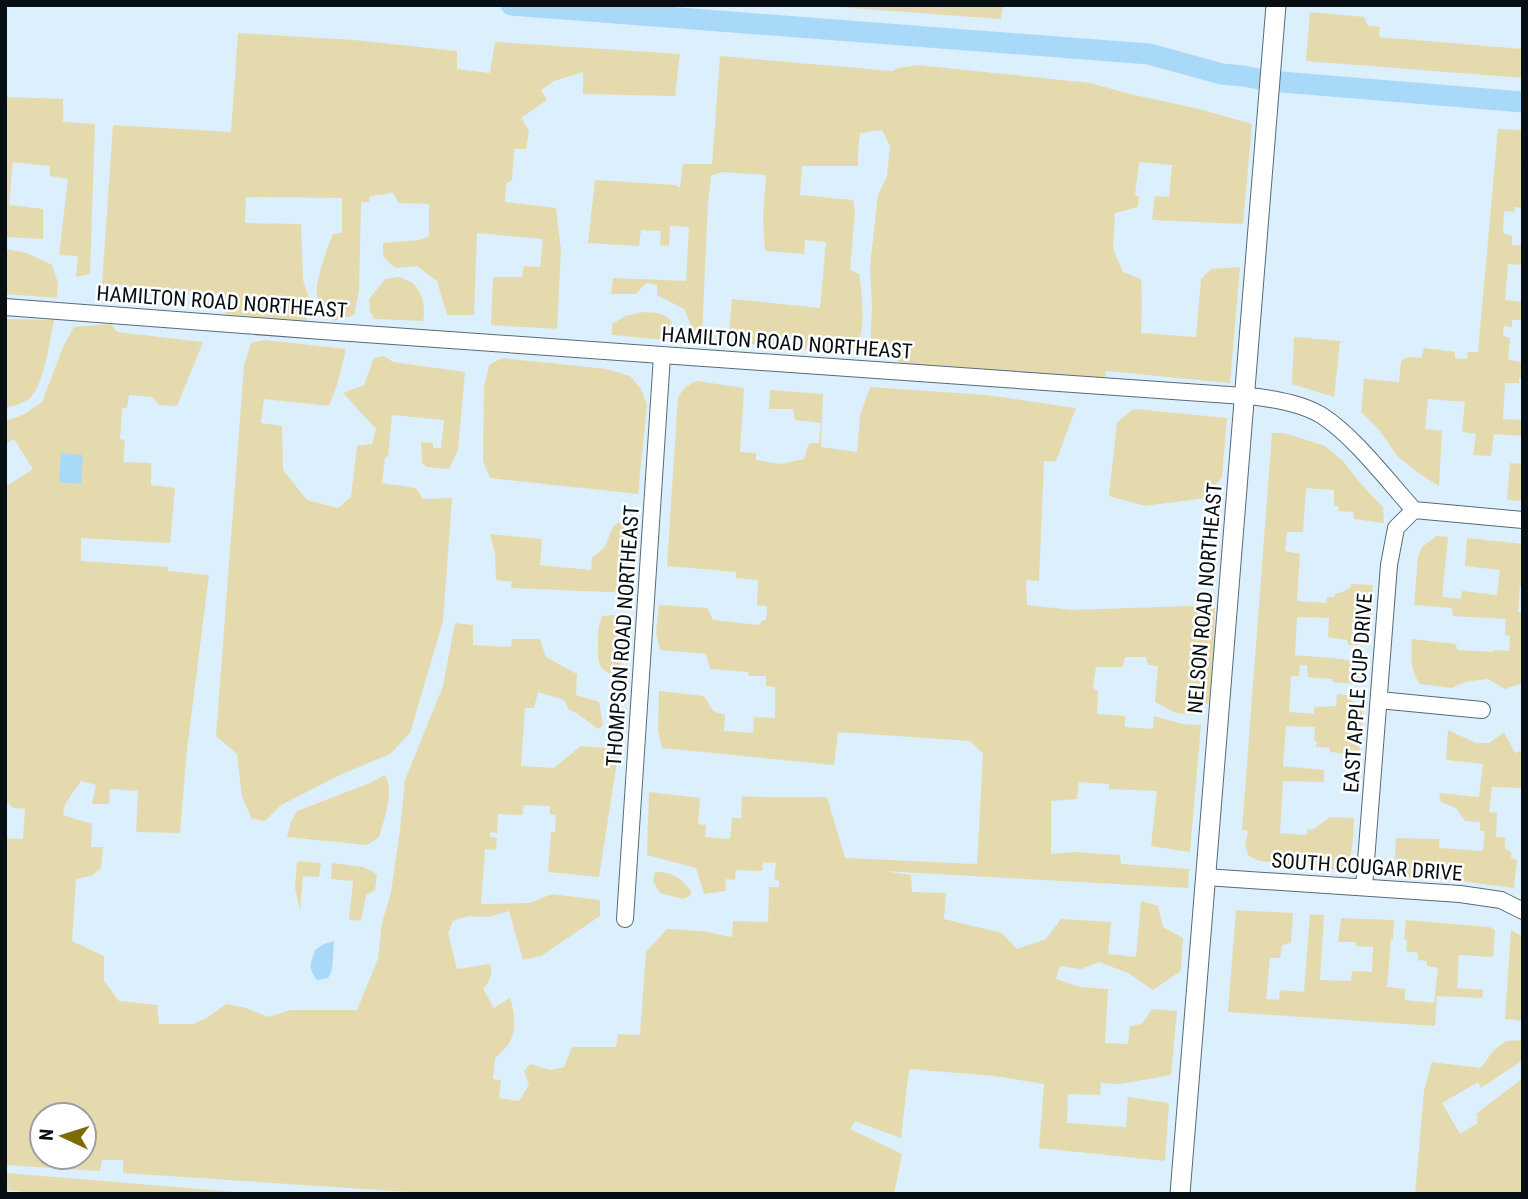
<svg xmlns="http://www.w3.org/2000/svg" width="1528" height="1199" font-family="'Roboto Condensed',sans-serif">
	<rect width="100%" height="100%" fill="#dceffd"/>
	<path fill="#e5daad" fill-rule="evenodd" d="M810 5H1003L1001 19Z
		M1310 12 1364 17 1368 26 1380 27 1379 37 1523 49V78L1306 61Z
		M238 33 354 40 457 51V69L490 73 495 42 680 54 675 96 583 94V72L554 81 541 90 547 100 521 118 529 131 526 149H514L512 180 506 184 505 202 556 208 561 250 557 329 491 325 493 277H522L524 266 540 267 543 239 477 233 474 315H447L437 281 417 266 395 268 383 256V243L419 240 429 236V204L399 203 393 193 370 196 369 202H361L359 291 354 315 333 321C328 313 320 304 317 296 314 284 328 246 333 234L342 233V198L246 197 245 223 301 224 303 280 312 307 305 323 226 314 219 294 102 284 113 125 231 132Z
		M720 56 892 71 898 68 918 65 1090 83 1130 94 1199 109 1252 124 1243 224 1152 220 1155 196 1169 197 1172 165 1139 162 1135 195 1139 196 1138 207 1115 213 1113 249 1123 272 1141 279 1142 305 1141 333 1196 337 1201 279 1211 269 1240 267 1230 383 1106 371 1105 378 905 364 870 350 872 306 870 266 878 195 887 176 890 146 882 130 860 133 858 152V166H802L800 195 853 200 855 212 850 270 859 274C862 289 866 332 857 344 855 347 851 349 849 352L728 342 732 299 820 308 826 242 805 240 804 254 765 251 763 217 766 175 722 172 711 176 708 203 702 334 694 332 684 309 657 295V285L646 283 636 294H611L613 278 686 281 689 227 670 226 669 246 660 245 661 231 641 230 639 246 588 243 595 180 676 185 680 188 683 164H712Z
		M5 97 63 99V122L95 124 90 274 76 277 78 256 59 255 68 179 50 176V166L13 162 9 205 43 209V239L5 237Z
		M1498 129 1523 130V161L1520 163 1523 168V208L1515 207 1514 212 1504 211 1503 233 1512 236V245L1523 246V265L1508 264 1505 300 1523 302V320H1512V327L1504 326 1503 336 1510 338 1508 360 1523 362V378H1519V383H1505L1503 419 1523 420V436L1494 434 1491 456 1473 455 1476 434 1462 432 1465 402 1428 399 1425 429 1442 431 1439 486 1420 474 1397 456 1380 431 1361 412 1364 379 1399 382 1401 361 1409 357 1421 358 1424 348 1455 352V358L1467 359 1468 352H1478Z
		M5 249 27 253 52 265 58 283 57 298 5 294Z
		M400 277C401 278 411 282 411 282 423 291 426 308 423 321L374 319 370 311 369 299 385 279Z
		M644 312C670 313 671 317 678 341L612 335V324L625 316Z
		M5 319 54 320C50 340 44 383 31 397 24 403 14 407 5 407Z
		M111 324 117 332 203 342 177 406 159 405 152 397 129 395 127 408H122L120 439 125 440 123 462 151 463V485L175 488 170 543 81 538V561L168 567V571L209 575 187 749 180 833 136 832 138 791 110 789 109 804H92L96 785 81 781 65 804 63 815 92 824 91 847H103L101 868 91 876 76 879 72 941 104 956V981L119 1001 157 1005 159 1024H193L207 1018 226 1004 246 1008 269 1017 290 1010H357L378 959 382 923 391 892 400 830 405 780 443 686 455 623 473 625V645L511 647 512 639H540L546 657 577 674 576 695 599 702 603 725 599 729C589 724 578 711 569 710L564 700 538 692 534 708H525L521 766 554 768 581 746 619 749 599 877 548 872 551 832H555L556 815 550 814V806L524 805 522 815 498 814 497 833 490 832V837L497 838 496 850 485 849 481 904 529 903 552 894 600 900V916L541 956 523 960 509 911 488 917 468 916 453 921 448 933 457 969 490 964C493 974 490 981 483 989L494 1008 510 998C515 1012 517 1033 508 1045 504 1050 499 1054 495 1058L493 1079 501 1080 499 1098 519 1101 529 1085 524 1071 530 1064 550 1070 564 1067 572 1047H616L618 1034 640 1035 646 952 667 929 702 931 732 937 733 921 768 922 769 887H779V881L774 879 776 863 763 862 762 871 736 870 735 880 726 879 725 891 704 894 696 868 647 855 649 792 700 798 698 824 706 825 705 837 730 839 732 818H741L742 796C771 798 799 797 827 797L845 858 977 864 983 754 970 741 838 732 834 765 662 748 658 731 659 691 704 696 713 711 725 715 724 731 753 733 754 717 775 718V687L766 686V676H749L748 672 710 669 706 654 660 650 656 633 659 605 707 608 713 620 759 625 763 620H766L767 606 757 605 758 580 736 578V572L667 566 678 397 685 387 697 381 744 388 740 452 756 453V460L780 464 804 459 809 443H819L821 423 795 420 793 409H769L770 390 823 394 821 447 857 452 860 416 870 387 987 395 1076 408 1056 461H1044L1039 581 1026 580 1027 605 1072 610 1188 606 1215 608 1214 648 1209 702 1193 715 1176 713 1155 702 1158 666 1148 665 1146 657H1125L1123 667H1096L1093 688 1098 691 1097 714 1125 716V727L1153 729 1154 716 1182 724 1201 725 1190 852 1151 846 1157 791 1109 789V784L1079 782 1077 799 1051 801V854L1074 852 1120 855 1121 864 1189 869 1188 888 883 871 911 875 912 892 946 893 944 919 1002 933 1017 949 1046 939 1061 919 1111 922 1108 954 1136 957 1141 901 1158 906 1163 927 1183 938 1181 971 1153 990 1128 973 1099 962 1081 969 1060 966 1056 979 1080 987 1108 989 1105 1043 1128 1044 1130 1026 1142 1024 1152 1009 1177 1011 1171 1075 1120 1084 1101 1083 1100 1095 1068 1094 1067 1123 1126 1127 1128 1097 1169 1103 1165 1161 1039 1148 1044 1084 994 1076 909 1069 901 1138 855 1121 850 1129 902 1154 894 1194H439L123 1173V1160H102L100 1171 5 1165V838L23 839 25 809 13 808 5 800V487L33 469 14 439 5 444V421L23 415 42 402 63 347 74 327ZM42 1115H84V1157H42Z
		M1294 337 1340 341 1334 397 1292 384Z
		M265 340 346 349 337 385 329 406 264 399 261 423 282 426 283 470 307 500 338 508 351 497 357 446 372 444 376 429 343 393 364 385 374 358 384 356 393 362 465 372 458 450 449 469 427 467 422 463 421 442 433 443V448H441L444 420 392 415 388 456 385 458 382 483 416 488 423 499 452 498 443 621 410 733 390 754 340 775 281 805 265 821 252 819 242 797 237 754 216 736 244 366 251 343Z
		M502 358 607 369 630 376 641 389 647 405 638 494 490 478 483 461 484 387 489 365Z
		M1134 409 1227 418 1222 477 1205 498 1145 506 1109 496 1117 422Z
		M1272 433H1284L1325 446 1343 461 1361 484 1383 507 1384 523 1354 519 1353 512 1338 511 1339 506H1334V490L1306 488 1303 532H1287L1285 551 1300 554 1297 601 1326 603 1327 597H1335V594L1345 591 1351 587V584L1373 585 1368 645H1348L1347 640 1328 637 1329 618 1297 617 1295 655 1341 659 1367 663 1364 685 1333 682 1332 679 1308 677 1307 665H1300L1299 676H1291L1289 712 1314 714V707L1336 706 1337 694 1346 695 1355 703 1363 704 1359 755 1330 752V748L1316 747 1317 741H1314L1315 727 1286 726 1283 766 1324 770V782L1283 781 1280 833 1307 835V830L1314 829 1330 817 1354 818C1352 835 1356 863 1339 870L1259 861 1249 856 1245 846 1248 831 1242 830Z
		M1510 463 1523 464V501L1507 500Z
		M636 515 631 593 511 588 512 582 496 580 495 554 490 534 542 539 540 565 591 570 592 558 604 548 614 525Z
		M1437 536 1448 537 1442 597 1461 599 1462 591 1497 595 1500 570 1465 566 1467 538 1523 544V586H1520L1518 612H1523V683L1505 689 1488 679 1465 682 1452 688 1420 684C1410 670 1411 656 1412 639L1456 644 1457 650 1494 652 1495 650 1509 651 1510 636 1505 635 1506 619 1453 616 1452 608 1414 605 1418 557 1422 547Z
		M626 614 620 677C598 671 598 665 598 644 598 634 598 626 602 616Z
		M1448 730 1476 743H1489L1504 732 1515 753 1523 750V788L1492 787 1489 812 1497 813 1496 837 1505 838V849L1511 852V858L1517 860 1514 888 1460 881 1407 878 1399 872 1395 859 1396 838 1439 839V848L1483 851 1485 831H1480V822L1465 821 1456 808 1441 802 1439 793 1479 797 1483 764 1446 760Z
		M385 775C395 791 384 820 379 837L367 845 287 837 291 822 297 811 370 783Z
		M297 861 321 863 319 877 303 876 300 910 295 888Z
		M332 863 363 867 377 874 375 890 366 895 361 921 349 920 353 881 331 879Z
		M655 872C672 872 680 877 691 891L690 896 683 899 660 893 653 881Z
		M1236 910 1293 913 1291 943 1282 945 1280 958H1270L1266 999 1279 1000 1280 990 1304 992 1310 914 1324 915 1320 980 1351 981 1352 971 1372 972 1373 947 1356 946V942H1338L1341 918 1394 920 1393 939H1391L1387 987 1405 989V1000L1434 1003 1438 968 1427 966V961L1418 960V953L1406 951 1407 940H1404L1406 920 1489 927 1495 930 1493 957 1459 955 1457 988 1483 990 1482 998 1437 996 1435 1026 1228 1012Z
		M1511 930 1523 937V1021L1505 1019Z
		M1523 1040V1060L1481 1088 1478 1082 1442 1103 1460 1134 1478 1123 1476 1119 1478 1117 1476 1114 1523 1078V1194H1415L1424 1091 1432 1062 1481 1068 1493 1051 1506 1041Z
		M5 1173 260 1194H44L8 1190 7 1194H5Z"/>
	<path fill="#a9d9f9" d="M61 453 83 455 81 484 59 482Z
		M334 941 332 970 328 978 317 980C307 967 311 963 315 950L324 944Z"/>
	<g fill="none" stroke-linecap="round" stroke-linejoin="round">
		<path stroke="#a9d9f9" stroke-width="21" d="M511 5 1149 54 1222 74 1243 76 1269 81 1523 102"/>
		<defs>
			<path id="minor" d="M5 307 322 331 1258 397C1279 400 1302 404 1321 415 1354 436 1387 480 1414 510L1523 520
				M1379 700 1482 710
				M1205 877 1460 894 1501 900 1523 911
				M1364 887 1389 565 1396 528 1414 510
				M625 919 662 356"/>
			<path id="tertiary" d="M1180 1194 1276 5"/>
		</defs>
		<use href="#minor" stroke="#566b7a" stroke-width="18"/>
		<use href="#tertiary" stroke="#566b7a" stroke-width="21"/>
		<use href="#minor" stroke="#fff" stroke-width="16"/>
		<use href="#tertiary" stroke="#fff" stroke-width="19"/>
	</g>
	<g text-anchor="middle" stroke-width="5" stroke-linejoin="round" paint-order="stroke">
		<g font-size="21" fill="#070f15" stroke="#fff">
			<text transform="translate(222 302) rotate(4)" y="7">HAMILTON ROAD NORTHEAST</text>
			<text transform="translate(787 343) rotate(4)" y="7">HAMILTON ROAD NORTHEAST</text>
			<text transform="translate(1205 598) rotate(-85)" y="7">NELSON ROAD NORTHEAST</text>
			<text transform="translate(623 636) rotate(-86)" y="7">THOMPSON ROAD NORTHEAST</text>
			<text transform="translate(1358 693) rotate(-86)" y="7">EAST APPLE CUP DRIVE</text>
			<text transform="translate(1367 867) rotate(4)" y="7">SOUTH COUGAR DRIVE</text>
		</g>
	</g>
	<rect width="1528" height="1199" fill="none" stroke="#070f15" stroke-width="14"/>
	<g transform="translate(63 1136) rotate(274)"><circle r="33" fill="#ffffff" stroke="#9c9fa1" stroke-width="2"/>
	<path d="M0-5L12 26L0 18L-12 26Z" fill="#7e6b04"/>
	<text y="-10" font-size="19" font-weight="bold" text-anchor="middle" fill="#070f15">N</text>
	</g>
</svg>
